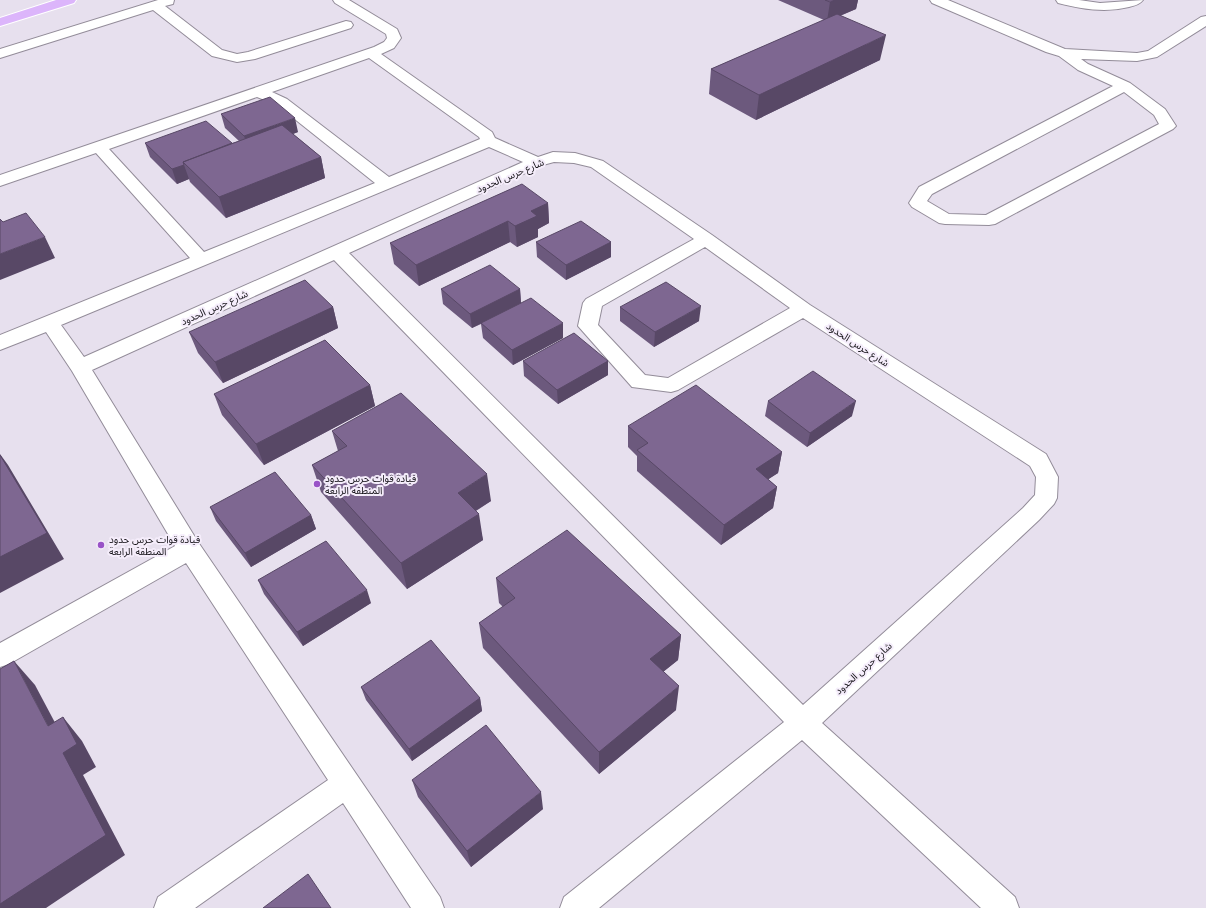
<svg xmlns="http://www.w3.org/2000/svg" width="1206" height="908" font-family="Lato,'Noto Sans Arabic',sans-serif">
	<rect width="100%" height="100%" fill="#e7e0ee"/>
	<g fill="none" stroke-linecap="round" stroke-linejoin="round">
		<defs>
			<path id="minor" d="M158 0H174L173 4 165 6 222 50 237 54 248 52 346 21 351 22 353 25 351 28 255 59 237 62 212 56 153 10 0 58V49Z
				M333 0H349L397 29 401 38 394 48 381 54 492 132 495 138 538 157 553 152 575 153 603 161 712 235 810 305 1046 454 1058 477 1057 498 1054 504 1039 520 822 723 1015 897 1019 908H981L802 740 599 908H560L564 897 784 722 334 260 92 370 198 542 440 897 444 908H411L343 803 195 908H154L158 897 328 780 186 563 9 664 0 667V643L175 546 72 371 46 332 0 350V335L190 258 96 153 0 186V175L374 47 384 42 387 38 386 34 335 3ZM369 58 479 137 480 139 389 177 287 99 272 92ZM257 97 277 105 375 183 204 252 109 149ZM489 147 523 162 84 357 61 325ZM554 162 574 163 591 167 694 239 586 299 583 303 578 326 632 387 671 392 678 390 803 318 1030 466 1036 477 1035 495 1023 508 803 705 349 253 543 165ZM705 247 790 308 668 378 645 375 598 325 602 306Z
				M930 0H948L1065 49 1137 53 1148 51 1201 17 1206 16V26L1157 57 1137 61 1081 59 1088 64 1130 83 1165 109 1176 126 1173 129 995 224 989 225 945 224 939 223 912 207 909 203 919 187 1113 86 1078 70 1059 56 1046 52 932 3ZM1124 92 1154 115 1159 124 986 215 949 214 927 201 932 194Z
				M1056 0H1079L1100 3 1143 0C1140 4 1134 6 1129 7 1105 13 1082 9 1058 3Z"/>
			<path id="highway" d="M56 0H76L74 3 0 26V18Z"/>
		</defs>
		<use href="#minor" stroke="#938c99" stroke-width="2"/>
		<use href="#highway" stroke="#fff" stroke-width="2"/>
		<use href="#minor" fill="#fff" fill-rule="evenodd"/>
		<use href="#highway" fill="#dcb5fb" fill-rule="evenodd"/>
	</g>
	<path fill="#6c597d" d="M778 0H858L856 9 840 16 880 60 756 120 709 94 711 69 824 20Z
		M221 114 298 132 293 134 321 157 325 178 226 218 190 182 189 179 177 184 150 157 145 143H232L239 141 225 128Z
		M548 203 549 223 538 229V237L517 247 510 242 419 286 394 264 390 243Z
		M536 242H611V257L566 280 537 257Z
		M441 289H520L521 303 563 338 513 365 483 338 481 324 472 328 443 304Z
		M333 307 338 328 223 383 198 353 189 332Z
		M620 307 699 321 654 347 620 321Z
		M523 361H608V375L558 404 524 376Z
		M370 385 375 406 264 465 222 415 214 394Z
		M768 401 852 416 807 447 765 416Z
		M628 426 782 452 778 473 768 479 777 487 773 508 721 545 637 471V456L628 447Z
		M332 431 491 501 476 511 483 540 407 589 321 492 312 465 338 451Z
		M210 507 311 515 316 529 251 567 216 521Z
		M496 578 681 635 678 660 663 672 676 710 599 774 483 648 479 623 503 607 499 603Z
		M258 580 371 603 303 646 264 594Z
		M361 687 480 698 482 711 412 761 366 700Z
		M412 780 543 809 471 867 418 797Z"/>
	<path fill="#584866" d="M835 0H858L856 9 827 21 830 2Z
		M886 35 880 60 756 120 759 95Z
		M295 118 298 132 249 150 244 136Z
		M321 157 325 178 226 218 219 197Z
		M184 165 189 179 177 184 172 169Z
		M548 203 549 223 538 229V237L517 247 515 226 531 211Z
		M508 221 510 242 419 286 416 265Z
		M45 237 55 258 0 280V254Z
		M611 242V257L566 280V265Z
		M520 289 521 303 472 328 470 314Z
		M701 306 699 321 654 347 655 332Z
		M333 307 338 328 223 383 215 362Z
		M563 323V338L513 365 512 350Z
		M608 361V375L558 404 557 390Z
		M370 385 375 406 264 465 256 444Z
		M856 401 852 416 807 447 810 433Z
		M782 452 778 473 752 490 756 469Z
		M0 454 8 465 64 559 0 593Z
		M487 474 491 501 462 519 458 493Z
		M777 487 773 508 721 545 724 525Z
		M479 514 483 540 407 589 401 563Z
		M311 515 316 529 251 567 245 553Z
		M367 590 371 603 303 646 297 632Z
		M681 635 678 660 649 683 650 659Z
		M14 661 35 685 69 749 48 726Z
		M679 686 676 710 599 774V752Z
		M480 698 482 711 412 761 409 749Z
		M63 717 82 741 96 767 83 775 125 855 46 908H0V904L63 753Z
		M541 792 543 809 471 867 467 851Z"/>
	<path fill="#7e6791" stroke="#584866" d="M825 0H835L830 2Z
		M837 14 886 35 759 95 711 69Z
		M270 97 295 118 244 136 221 114Z
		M206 121 232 143 183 162 184 165 172 169 145 143Z
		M282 125 321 157 219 197 183 162Z
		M522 184 548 203 531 211 537 216 515 226 508 221 416 265 390 243Z
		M26 213 45 237 0 254V219L3 222Z
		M581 221 611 242 566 265 536 242Z
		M490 265 520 289 470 314 441 289Z
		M305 280 333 307 215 362 189 332Z
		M666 282 701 306 655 332 620 307Z
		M531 298 563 323 512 350 481 323Z
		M574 333 608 361 557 390 523 361Z
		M325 340 370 385 256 444 214 394Z
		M813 371 856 401 810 433 768 401Z
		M696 385 782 452 756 469 777 487 724 525 637 450 648 443 628 426Z
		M401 393 487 474 458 493 479 514 401 563 312 465 347 446 332 431Z
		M0 455 47 533 0 557Z
		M275 472 311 515 245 553 210 507Z
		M567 530 681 635 650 659 679 686 599 752 479 623 515 598 496 578Z
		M326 541 367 590 297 632 258 580Z
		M431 640 480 698 409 749 361 687Z
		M14 661 48 726 63 717 77 744 63 753 106 835 0 904V669Z
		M486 725 541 792 467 851 412 780Z
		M308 874 331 908H263Z"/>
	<g fill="#9953c7" stroke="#f5edfb" stroke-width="1.5">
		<circle cx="317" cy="484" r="4"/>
		<circle cx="101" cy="545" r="4"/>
	</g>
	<g text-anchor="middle" stroke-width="4" stroke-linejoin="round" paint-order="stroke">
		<g font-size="10" fill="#131116" stroke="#f5edfb">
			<text transform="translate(510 175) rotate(-23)" y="4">شارع حرس الحدود</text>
			<text transform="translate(214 307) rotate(-24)" y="4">شارع حرس الحدود</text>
			<text transform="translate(858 344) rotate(33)" y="4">شارع حرس الحدود</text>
			<text transform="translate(863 668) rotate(-42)" y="4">شارع حرس الحدود</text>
		</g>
		<g font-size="10" fill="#131116" stroke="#f5edfb" text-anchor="start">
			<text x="325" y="482">قيادة قوات حرس حدود<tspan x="325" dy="12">المنطقه الرابعة</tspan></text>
			<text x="109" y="543">قيادة قوات حرس حدود<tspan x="109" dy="12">المنطقة الرابعة</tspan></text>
		</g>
	</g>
</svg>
